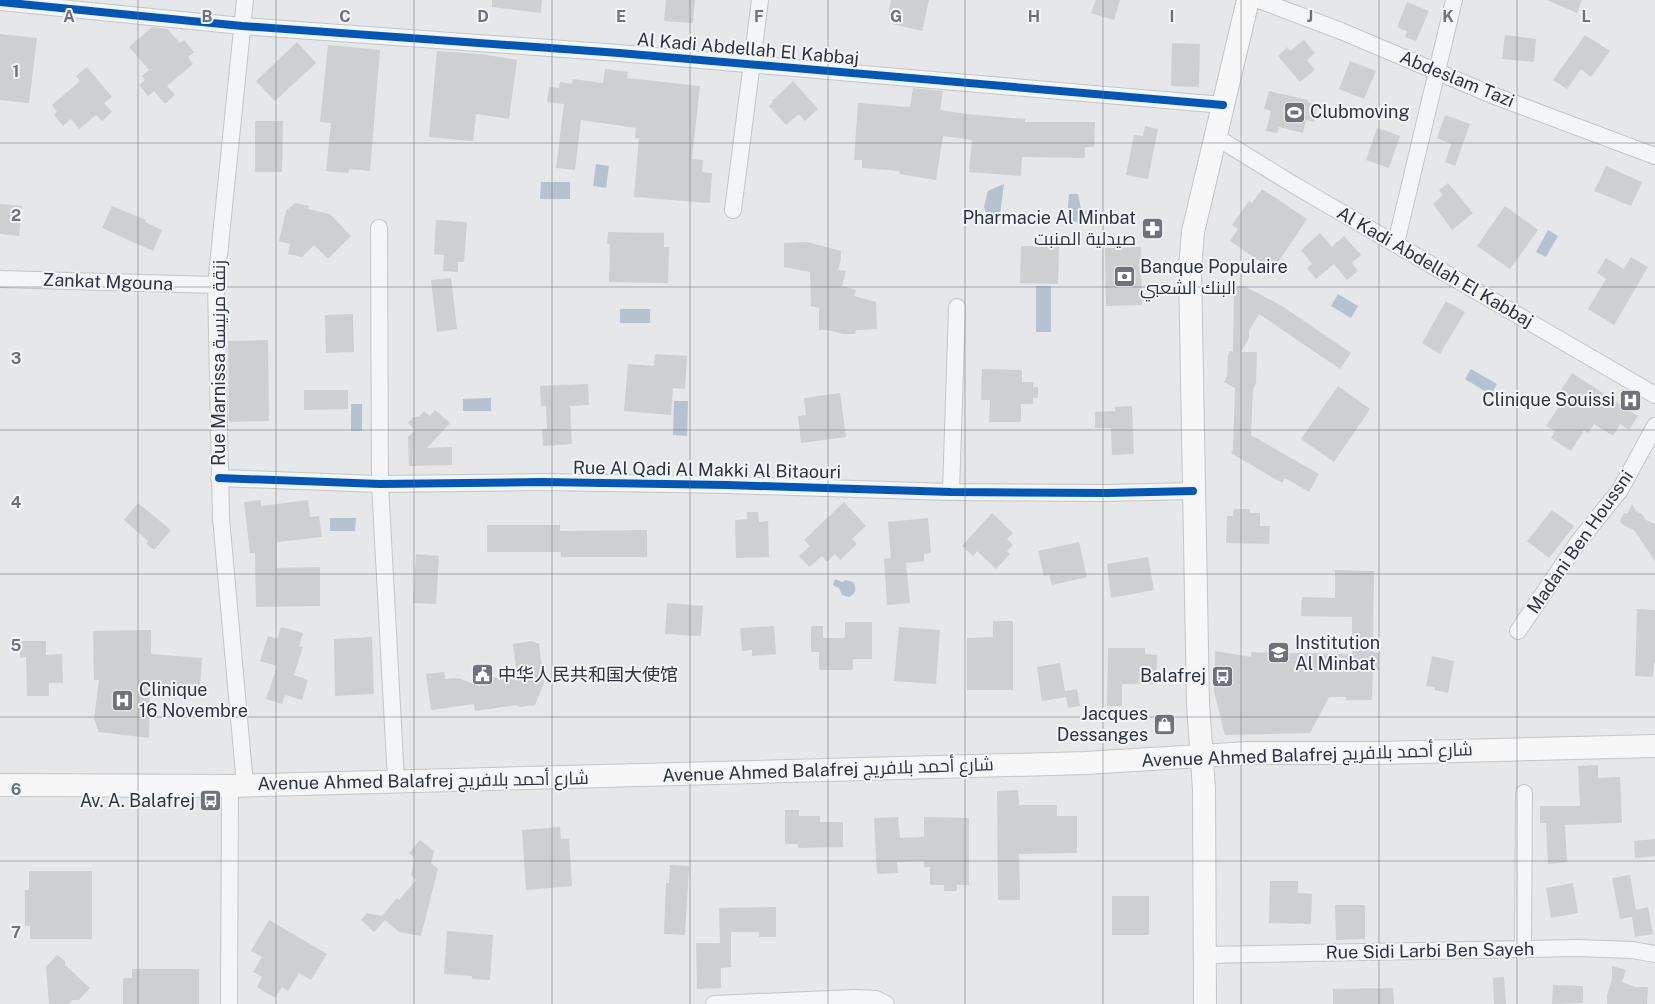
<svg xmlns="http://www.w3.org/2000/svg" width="1655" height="1004" font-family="'Public Sans',Cairo,'Noto Sans SC',sans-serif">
	<rect width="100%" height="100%" fill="#e5e7e9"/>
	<path fill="#b7c2d0" d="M596 164 609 166 606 188 593 186Z
		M541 182H570V199H540Z
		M1004 184 1000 214H987L984 207 988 191Z
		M1069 194H1078L1081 209 1090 213 1085 225 1067 219Z
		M1548 230 1558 236 1546 257 1536 252Z
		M1036 286H1051V332H1036Z
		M1338 294 1358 306 1351 318 1331 306Z
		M620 309H650V323H620Z
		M1471 369 1497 384 1491 395 1465 379Z
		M491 398V411H463V399Z
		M674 401H688L687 436 673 435Z
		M351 404H362V431H351Z
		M330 518H356L355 531H330Z
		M835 579 842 582 846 580 853 582C857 588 856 594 849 597L842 595 839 588 833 585Z"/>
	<path fill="#cdcfd1" d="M492 0H542L541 13 492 7Z
		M666 0H695L693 23 664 21Z
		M891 0H929L922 31 892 24 894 16 888 15Z
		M1096 0H1120L1114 20 1091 13Z
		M1547 0H1582L1577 13Z
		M1407 2 1429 11 1416 41 1405 37 1407 31 1397 27Z
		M152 27 167 29 180 43 184 40 194 52 188 57 193 64 167 86 175 95 165 104 154 91 148 96 139 85 145 80 142 76 149 70 129 47Z
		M0 34 37 38 29 103 0 100Z
		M1505 35 1536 39 1534 62 1502 59Z
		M1585 35 1610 51 1591 77 1581 69 1567 89 1553 80Z
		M1304 40 1315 53 1307 60 1315 70 1300 82 1278 56 1287 47 1290 51Z
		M297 42 316 63 275 101 256 81Z
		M1172 43 1200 44 1199 87 1171 86Z
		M328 45 380 50 370 171 349 169 348 173 326 171 331 123 320 122Z
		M437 51 481 54 517 60 509 119 476 114 473 141 429 137Z
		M1350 61 1376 71 1364 99 1339 89Z
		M87 67 112 97 104 103 112 112 102 121 96 115 79 129 71 119 63 126 54 115 57 112 52 105 80 81 76 76Z
		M605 69 628 72 627 78 700 86 692 159 703 160 702 172 712 173 710 203 634 197 639 138H635L636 128 581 120 575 170 556 168 564 104 547 102 549 87 559 88 560 82 572 84 573 79 603 83Z
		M793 81 818 109 805 121 799 114 786 125 769 106 773 102 772 101Z
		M913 88 943 91 940 110 966 114 1025 119V122H1095L1094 147H1085V158L1022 157 1021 176 969 172 972 140 943 136 936 180 899 174 900 171 862 168V160H854L858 103 910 107Z
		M1269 91 1308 100V102L1318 105 1314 122 1306 120 1303 133 1279 127 1277 133 1266 131 1271 111 1264 109Z
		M1445 115 1470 124 1455 166 1445 162 1451 144 1437 138Z
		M255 121H283L282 172H255Z
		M1145 126 1158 129 1148 179 1126 175 1134 135 1143 136Z
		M1377 128 1400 136 1389 168 1366 160Z
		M1606 166 1642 182 1631 206 1594 191Z
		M1448 183 1473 213 1452 230 1433 204 1443 195 1439 190Z
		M1262 189 1307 219 1273 270 1230 241 1238 229 1232 225 1249 201 1252 203Z
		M295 203 309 206 308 209 330 214 351 236 328 259 314 245 302 257 288 254 290 244 279 241 286 211Z
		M0 204 22 206 19 236 0 234Z
		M112 206 146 220 145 222 162 230 153 251 102 228Z
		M1505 206 1538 230 1510 269 1477 246Z
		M436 220 467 222 464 262H458V272L443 271 444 255 434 254Z
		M608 232 664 233V247H669L668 283 609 282 610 244H607Z
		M1320 233 1332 247 1344 236 1361 255 1352 263 1358 271 1347 280 1334 264 1316 279 1307 268 1312 264 1301 250Z
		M807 242 841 251V259L838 270 846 271 842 286 856 290 854 296 876 302 877 329 856 330 855 334H843L828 330H819V308L811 306 810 272 784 267V243Z
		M1021 246 1059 247 1058 284 1020 283Z
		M1141 247 1142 305 1106 306 1105 248Z
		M1631 257 1648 267 1614 325 1588 309 1606 279 1597 273 1606 258 1624 269Z
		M451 278 457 329 437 332 431 280Z
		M1238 286H1244L1282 306 1351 353 1340 369 1259 314 1249 331V338L1241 352H1257L1256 384 1253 389 1251 435 1319 474 1309 492 1285 478 1282 483 1231 453 1233 449 1235 388 1224 382 1227 376 1228 355 1230 351 1233 352 1234 291Z
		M1446 301 1465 312 1440 354 1422 343Z
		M353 314 354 352 326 353 325 315Z
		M268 340 269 421 229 422 228 341Z
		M655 354 687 356 685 389 673 388 671 415 624 411 628 364 654 366Z
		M982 369 1022 370V382H1034L1033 387H1038V398H1033V404H1021V422H989L990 400H981Z
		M1572 373 1638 416 1629 430 1620 424 1613 436 1594 424 1588 433 1584 430 1571 451 1551 438 1555 431 1546 426 1562 402 1556 398Z
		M588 384 589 405 570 406 572 444 543 446 542 429H547L546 406H541L540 386Z
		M1338 386 1370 409 1334 462 1301 439Z
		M304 390H348V409L304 410Z
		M840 393 846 437 801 443 798 416 806 415 804 398Z
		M1132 406 1134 454 1112 455 1111 428H1095V412L1115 411V407Z
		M435 410 450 423 427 448 452 447V465L409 466 408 437 415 430 408 423 414 417H419L424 411 430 416Z
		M261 500V506L308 500 310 517 319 516 322 537 277 542V568L320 567V606L256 607 255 553H250L244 502Z
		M844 502 866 526 852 539 857 544 840 560 835 554 827 562 822 556 809 567 799 556 810 546 804 540Z
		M138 503 171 530 154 550 146 544 148 541 124 520Z
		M1632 504 1636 511 1642 514 1646 520 1655 524V561L1634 530 1623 525 1620 521 1624 513 1627 514Z
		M1234 509H1250V513H1260V526H1270L1269 544 1226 543 1227 516H1233Z
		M1552 510 1574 526 1549 558 1527 541Z
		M747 512H758L759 522 768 521 769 557 736 558 735 520 747 519Z
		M992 513 1013 533 1007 539 1013 545 1007 551 1010 554 996 569 977 551 973 556 962 546Z
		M928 518 931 553 924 554V561L906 563 910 603 887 605 884 559 891 558 888 522Z
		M487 525H560V531L647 530V557H561V552H487Z
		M1079 542 1087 577 1052 585 1049 575 1044 576 1038 551Z
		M416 554 439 556 436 604 413 603Z
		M1148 557 1154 590 1111 598 1107 564Z
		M1335 570 1374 571 1373 652 1379 653V670H1373L1372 700H1346V697H1329L1310 733 1225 735 1214 691 1215 651 1251 657V652L1352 654V617L1301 616 1302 597 1335 598Z
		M667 603 703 606 701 636 665 634Z
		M1637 609 1655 610V662H1654L1653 677 1635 676Z
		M993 621H1013V690H967V638L993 637Z
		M845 622H872V659H853V670H819V652H811V626H823V638H845Z
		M774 626 776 654 752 656V650L742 651 740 628Z
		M281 627 303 633 299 646 303 647 294 675 308 680 302 700 285 695 282 704 266 699 277 666 260 661 268 636 277 639Z
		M899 627 940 630 936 684 894 681Z
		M151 630V654L202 658 200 688 150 684 149 738 99 732 94 719 99 680H94L93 631Z
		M372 637 374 694 335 696 334 639Z
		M20 641H46V655L62 654 63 683H49V696H27L26 657 20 658Z
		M531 641 539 644 544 683 535 705 520 707 516 705 475 711 474 704 431 710 426 674 444 672 445 679 458 678 480 686 485 674 497 678 517 676 513 644Z
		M1108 648H1145V654L1157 655 1156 684H1122V706H1107Z
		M1432 656 1454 661 1448 693 1435 690V687L1426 686Z
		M1060 663 1066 697 1042 701 1037 667Z
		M1077 689 1080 706 1068 708 1065 691Z
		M1598 765V778L1620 777 1622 823 1565 825 1567 862 1548 864 1546 823H1540V806H1580L1578 766Z
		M1018 790 1019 805H1057V816H1077V853L1019 854 1020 900H998L997 791Z
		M785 810H799V816H820V822H843V847L798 848V844H785Z
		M898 817 900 838 924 837V817L969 818V885H957V891H944V885H930V867H924V861L897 862 898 873 877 874 874 818Z
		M560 827 561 839H569L572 886 526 890 522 830Z
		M1655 839V856L1635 858 1634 841Z
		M420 840 434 851 431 863 438 869 421 936 399 932 385 920 374 932 361 920 367 913 382 916 397 898 399 900 416 880 411 875 415 858 409 853Z
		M670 865 689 866 685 935 664 934 666 883H669Z
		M29 871H92V939H30V926H25V890H29Z
		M1630 875 1636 910 1648 907 1653 934 1635 937 1632 917 1620 919 1612 878Z
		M1270 881H1298V893L1312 894 1311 924 1269 923Z
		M1573 883 1578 913 1551 918 1546 888Z
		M1112 896H1149V935H1112Z
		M1335 905H1365V939L1336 940Z
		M776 907V937H759V932H731V967L721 968V988L697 989 696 943H720L719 908Z
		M269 920 327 954 311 980 299 973 288 991 282 987 275 998 257 987 262 977 253 972 262 957 251 951Z
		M447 931 493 935 490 980 472 979V976L444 974Z
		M57 955 65 961V965L90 988 79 1000H72L69 1004H49L46 967Z
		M1612 966 1626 970 1622 982 1635 987H1648L1647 1004H1607V995L1612 979Z
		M132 969H199V1004H123V978H132Z
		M1504 977 1506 1004H1494L1493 978Z
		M1553 985 1583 986V1003L1552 1004Z
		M1393 988 1394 1004H1333V989Z"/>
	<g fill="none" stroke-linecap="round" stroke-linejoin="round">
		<defs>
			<path id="street" d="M1259 0 1341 31 1492 95 1655 156
				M0 2 242 26 619 53 1223 105
				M1216 137 1294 185 1655 395
				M733 210 760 0
				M379 228 380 484 396 781
				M1396 243 1454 0
				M0 279 216 285
				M219 478 380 484 542 482 727 485 951 492 1107 493 1193 491
				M951 492 957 307
				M1518 631 1579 541 1620 490 1655 426
				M245 785 221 518 216 285 245 0
				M1523 950 1524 793
				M1204 955 1577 948 1632 950 1655 954
				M229 1004 230 786
				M714 1004 855 998 876 999 886 1004"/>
			<path id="secondary" d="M0 785 230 786 1086 763 1248 753H1379L1655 746
				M1205 1004 1204 789 1198 704 1190 268 1193 232 1197 215 1248 0"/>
		</defs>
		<use href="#street" stroke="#c3c5c7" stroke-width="18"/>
		<use href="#secondary" stroke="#c3c5c7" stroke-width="24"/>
		<use href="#street" stroke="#f4f5f6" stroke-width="16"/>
		<use href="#secondary" stroke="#f7f7f8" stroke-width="22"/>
		<defs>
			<path id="cycleway" d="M0 2 242 26 619 53 1223 105
				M219 478 380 484 542 482 727 485 951 492 1107 493 1193 491"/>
		</defs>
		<use href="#cycleway" stroke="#f3f5f7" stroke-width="11"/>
		<use href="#cycleway" stroke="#0057b8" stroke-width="8"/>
	</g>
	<path fill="none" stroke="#6d727b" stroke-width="1" stroke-opacity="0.55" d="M138 0V1004M276 0V1004M414 0V1004M552 0V1004M690 0V1004M828 0V1004M965 0V1004M1103 0V1004M1241 0V1004M1379 0V1004M1517 0V1004M0 143H1655M0 287H1655M0 430H1655M0 574H1655M0 717H1655M0 861H1655"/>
	<defs>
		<symbol id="stadium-square" viewBox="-11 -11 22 22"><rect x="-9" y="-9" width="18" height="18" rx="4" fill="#6d727b" stroke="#f3f5f7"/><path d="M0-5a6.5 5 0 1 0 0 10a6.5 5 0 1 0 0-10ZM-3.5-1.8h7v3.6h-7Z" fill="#fff"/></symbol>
		<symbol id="pharmacy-square" viewBox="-11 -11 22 22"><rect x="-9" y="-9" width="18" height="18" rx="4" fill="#6d727b" stroke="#f3f5f7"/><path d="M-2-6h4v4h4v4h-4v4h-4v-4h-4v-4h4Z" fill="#fff"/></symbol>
		<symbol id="bank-square" viewBox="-11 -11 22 22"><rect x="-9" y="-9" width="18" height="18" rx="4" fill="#6d727b" stroke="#f3f5f7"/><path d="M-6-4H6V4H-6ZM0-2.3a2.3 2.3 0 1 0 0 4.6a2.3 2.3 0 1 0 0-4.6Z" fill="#fff"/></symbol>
		<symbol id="hospital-square" viewBox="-11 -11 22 22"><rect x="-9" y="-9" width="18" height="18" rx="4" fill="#6d727b" stroke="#f3f5f7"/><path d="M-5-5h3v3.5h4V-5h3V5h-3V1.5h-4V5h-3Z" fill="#fff"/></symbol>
		<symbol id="school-square" viewBox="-11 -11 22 22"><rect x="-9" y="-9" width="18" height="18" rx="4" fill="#6d727b" stroke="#f3f5f7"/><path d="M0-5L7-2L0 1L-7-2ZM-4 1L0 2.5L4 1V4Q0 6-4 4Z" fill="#fff"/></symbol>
		<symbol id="civic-square" viewBox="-11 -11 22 22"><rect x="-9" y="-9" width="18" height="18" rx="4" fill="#6d727b" stroke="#f3f5f7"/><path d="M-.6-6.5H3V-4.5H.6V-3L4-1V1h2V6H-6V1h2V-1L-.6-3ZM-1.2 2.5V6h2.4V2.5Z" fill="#fff"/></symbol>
		<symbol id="bus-square" viewBox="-11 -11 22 22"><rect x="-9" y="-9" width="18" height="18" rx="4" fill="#6d727b" stroke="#f3f5f7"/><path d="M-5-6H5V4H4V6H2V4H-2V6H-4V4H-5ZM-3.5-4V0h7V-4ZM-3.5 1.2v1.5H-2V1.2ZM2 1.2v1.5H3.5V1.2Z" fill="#fff"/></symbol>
		<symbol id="shop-square" viewBox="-11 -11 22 22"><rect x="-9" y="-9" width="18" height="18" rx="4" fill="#6d727b" stroke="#f3f5f7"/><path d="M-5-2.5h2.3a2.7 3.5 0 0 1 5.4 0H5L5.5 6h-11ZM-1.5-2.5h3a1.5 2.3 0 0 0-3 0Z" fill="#fff"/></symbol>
	</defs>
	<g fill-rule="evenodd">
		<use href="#stadium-square" x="1282" y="100" width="25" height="25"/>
		<use href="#pharmacy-square" x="1140" y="216" width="25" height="25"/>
		<use href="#bank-square" x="1112" y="264" width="25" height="25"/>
		<use href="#hospital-square" x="1618" y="388" width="25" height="25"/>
		<use href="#school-square" x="1266" y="640" width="25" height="25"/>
		<use href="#civic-square" x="470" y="662" width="25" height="25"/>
		<use href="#bus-square" x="1210" y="664" width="25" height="25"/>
		<use href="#hospital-square" x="110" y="688" width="25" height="25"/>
		<use href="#shop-square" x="1152" y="712" width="25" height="25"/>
		<use href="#bus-square" x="198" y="788" width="25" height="25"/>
	</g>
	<g text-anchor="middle" stroke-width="4" stroke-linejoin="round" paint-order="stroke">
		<g font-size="18" fill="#2d3340" stroke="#f3f5f7">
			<text transform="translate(748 49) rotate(5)" y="6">Al Kadi Abdellah El Kabbaj</text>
			<text transform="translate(1457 79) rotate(22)" y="6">Abdeslam Tazi</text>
			<text transform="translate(1435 267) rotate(30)" y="6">Al Kadi Abdellah El Kabbaj</text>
			<text transform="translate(108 282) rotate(2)" y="6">Zankat Mgouna</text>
			<text transform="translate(219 363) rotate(-90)" y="6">Rue Marnissa زنقة مرنيسة</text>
			<text transform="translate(707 470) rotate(1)" y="6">Rue Al Qadi Al Makki Al Bitaouri</text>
			<text transform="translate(1580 542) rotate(-55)" y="6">Madani Ben Houssni</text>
			<text transform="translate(1307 755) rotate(-2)" y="6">Avenue Ahmed Balafrej شارع أحمد بلافريج</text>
			<text transform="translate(828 770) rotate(-2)" y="6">Avenue Ahmed Balafrej شارع أحمد بلافريج</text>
			<text transform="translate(423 781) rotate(-1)" y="6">Avenue Ahmed Balafrej شارع أحمد بلافريج</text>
			<text transform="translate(1430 951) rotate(-1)" y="6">Rue Sidi Larbi Ben Sayeh</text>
		</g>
		<g font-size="18" fill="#2d3340" stroke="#f3f5f7" text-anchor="start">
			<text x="1310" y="118">Clubmoving</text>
			<text x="1136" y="224" text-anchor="end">Pharmacie Al Minbat<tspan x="1136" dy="21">صيدلية المنبت</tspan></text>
			<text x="1140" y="273">Banque Populaire<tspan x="1140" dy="21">البنك الشعبي</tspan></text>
			<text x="1615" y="406" text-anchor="end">Clinique Souissi</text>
			<text x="1295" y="649">Institution<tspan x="1295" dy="21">Al Minbat</tspan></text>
			<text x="498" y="681">中华人民共和国大使馆</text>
			<text x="1206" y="682" text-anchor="end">Balafrej</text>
			<text x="139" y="696">Clinique<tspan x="139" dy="21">16 Novembre</tspan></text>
			<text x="1148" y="720" text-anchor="end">Jacques<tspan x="1148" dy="21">Dessanges</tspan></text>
			<text x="195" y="807" text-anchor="end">Av. A. Balafrej</text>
		</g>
	</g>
	<g font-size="16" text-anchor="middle" font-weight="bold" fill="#6d727b" stroke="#f3f5f7" stroke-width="4" stroke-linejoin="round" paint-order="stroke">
		<text x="69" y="22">A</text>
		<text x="207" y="22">B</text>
		<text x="345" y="22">C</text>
		<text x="483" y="22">D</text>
		<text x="621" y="22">E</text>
		<text x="759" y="22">F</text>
		<text x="896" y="22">G</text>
		<text x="1034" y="22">H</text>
		<text x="1172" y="22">I</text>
		<text x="1310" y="22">J</text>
		<text x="1448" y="22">K</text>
		<text x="1586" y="22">L</text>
		<text x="16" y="77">1</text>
		<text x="16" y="221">2</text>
		<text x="16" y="364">3</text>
		<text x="16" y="508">4</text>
		<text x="16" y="651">5</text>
		<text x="16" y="795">6</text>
		<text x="16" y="938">7</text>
	</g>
</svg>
